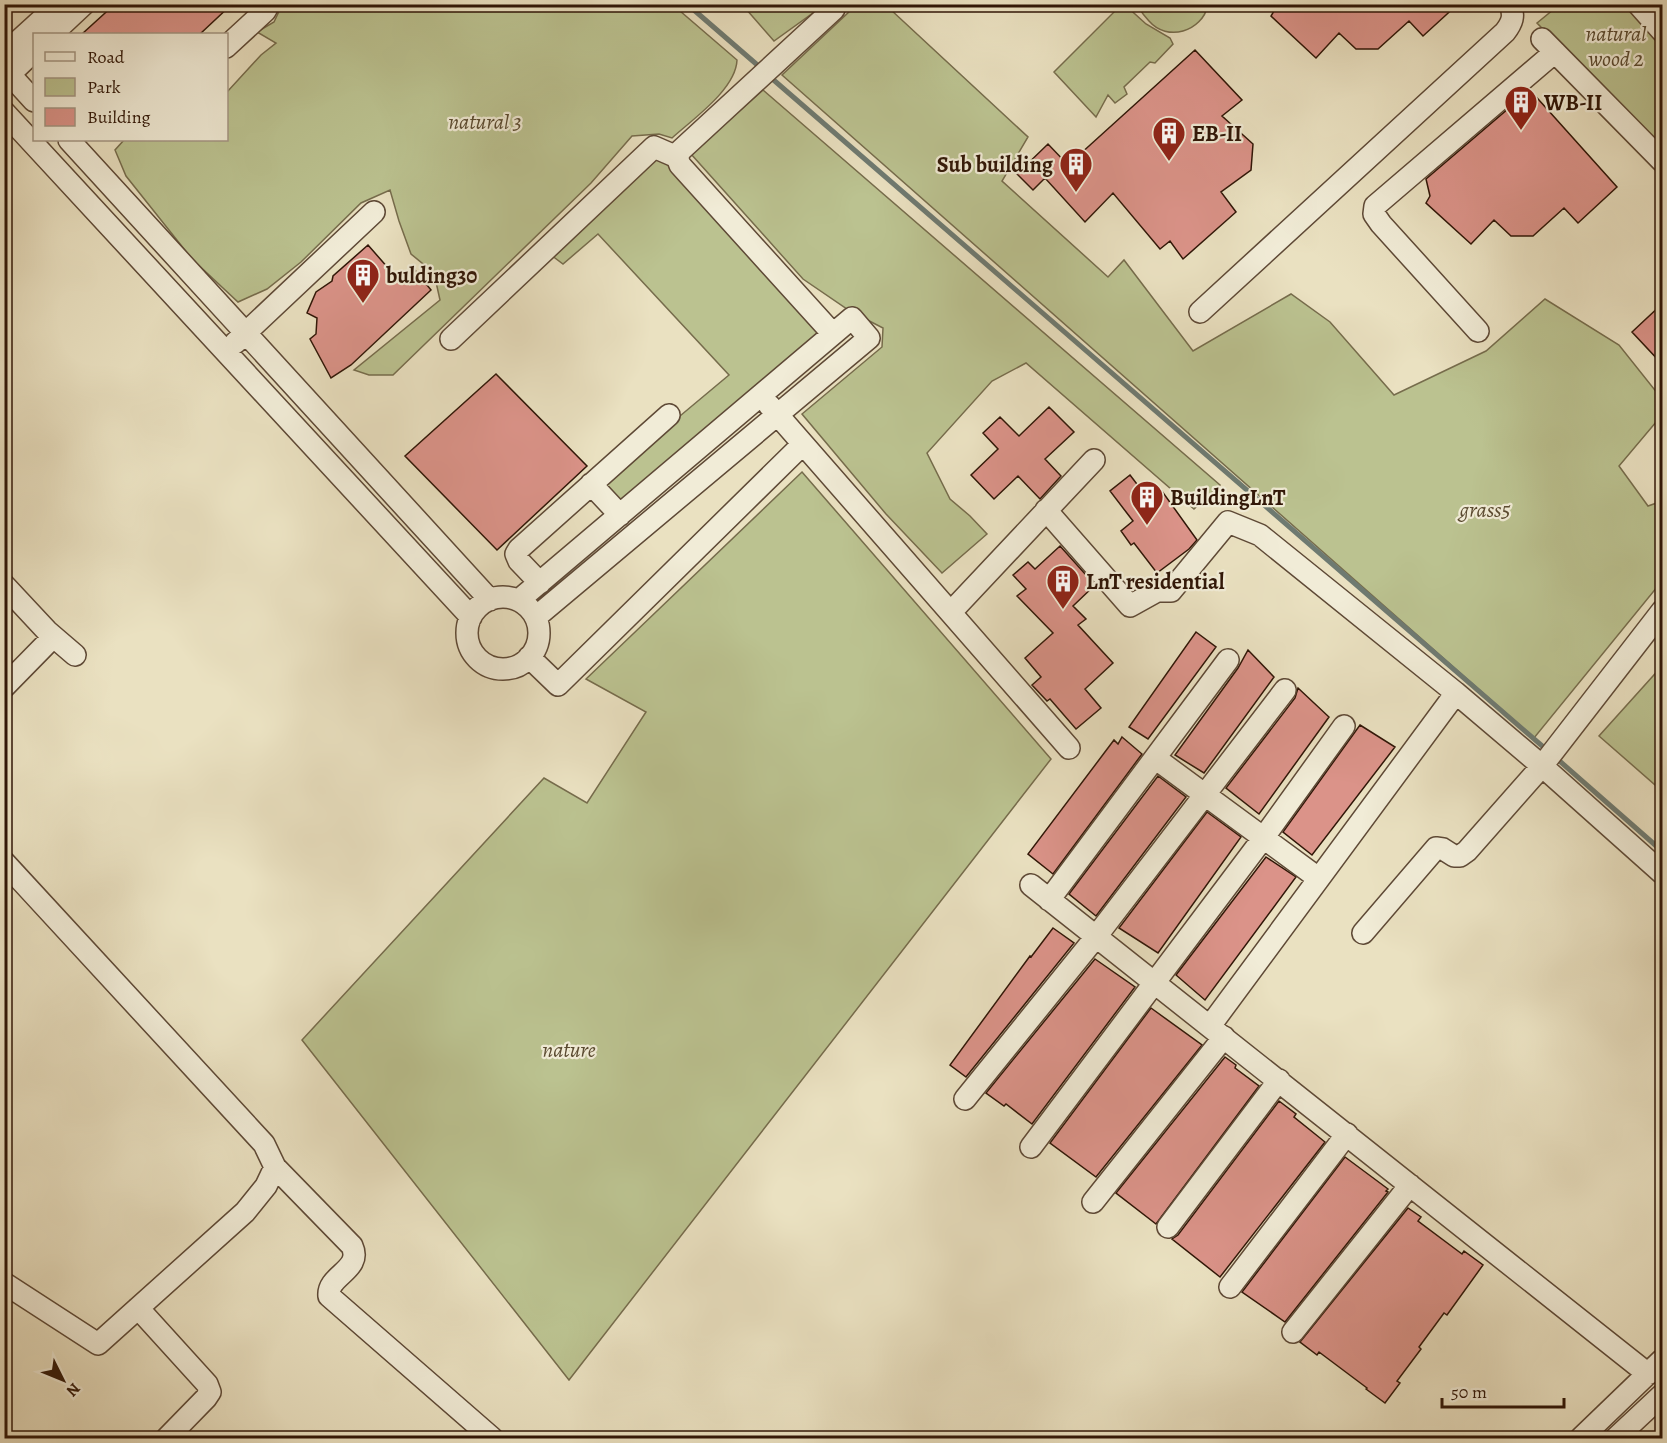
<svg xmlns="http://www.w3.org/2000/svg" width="1667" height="1443" font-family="Alegreya,serif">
	<rect width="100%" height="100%" fill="#eae1c1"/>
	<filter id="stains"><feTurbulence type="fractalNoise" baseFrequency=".00333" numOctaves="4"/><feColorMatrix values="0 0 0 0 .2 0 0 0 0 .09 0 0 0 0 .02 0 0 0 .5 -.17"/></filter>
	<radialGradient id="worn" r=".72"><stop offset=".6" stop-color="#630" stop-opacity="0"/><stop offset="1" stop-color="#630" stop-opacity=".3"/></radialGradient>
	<path fill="#bbc290" stroke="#766c4c" stroke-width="1.5" d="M1122 4 1125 5 1146 24 1170 38 1173 44 1155 63 1150 62 1124 87 1127 94 1115 103 1108 95 1096 117 1054 72Z
		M282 5H673L737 60C736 89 693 119 672 138L659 134 632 136 591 183 393 375H369L354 370 440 300 434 273 411 254 399 221 390 190 361 203 301 262 267 289 238 302 192 259 126 176 115 150 124 140H226L227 92 261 55 276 43 257 32 274 22Z
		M702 5H824L774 41 746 9 718 5 709 11Z
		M1140 5V4L1208 5C1202 32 1167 42 1149 21 1144 15 1140 12 1140 5Z
		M1559 5H1632L1662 37V150L1537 23Z
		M890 9 1028 137 1002 181 1108 277 1124 260 1193 351 1291 294 1330 322 1394 395 1486 351 1545 299 1619 345 1662 399V415L1619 466 1648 506 1662 501V581L1534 738 782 75 850 11Z
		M763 90 1220 485 1194 509 1026 363 992 381 927 453 950 499 970 516 987 534 942 573 886 514 802 414 882 347 883 328 850 311 803 279 691 154Z
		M657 153 821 334 621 502 601 482 729 375 598 234 563 264 551 255Z
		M802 472 1051 759 569 1380 302 1040 544 778 587 803 646 712 586 679Z
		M1662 666V791L1599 736Z"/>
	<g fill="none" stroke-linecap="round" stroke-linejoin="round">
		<path stroke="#6e7a71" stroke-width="5" d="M687 4 762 69
			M769 76 1548 751
			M1555 757 1662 851"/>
	</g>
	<path fill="#db9389" stroke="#301607" stroke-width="1.5" d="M115 4H232L200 34H82Z
		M1278 4H1458L1423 36 1409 21 1378 49H1356L1339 33 1316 58 1271 16Z
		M1195 50 1242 100 1222 116 1253 144 1251 170 1221 192 1236 212 1183 259 1170 241 1160 249 1113 193 1085 222 1045 178 1033 190 1017 174 1048 144 1068 165Z
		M1530 90 1617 187 1578 223 1564 208 1533 236H1511L1494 220 1471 244 1426 203 1430 196 1426 179Z
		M368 245 396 277 399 275 404 281 414 269 431 290 351 365 331 378 310 339 316 334 317 318 307 313 316 292 332 281 333 276Z
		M1662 304V364L1632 332Z
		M496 374 587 466 497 550 405 456Z
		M1049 407 1074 432 1045 459 1061 476 1040 499 1018 476 994 499 971 475 998 449 983 433 1000 417 1019 436Z
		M1130 475 1146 496 1159 487 1197 540 1189 549 1157 573 1134 543 1131 545 1121 531 1133 521 1110 491Z
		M1060 546 1095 585 1073 606 1086 619 1078 625 1113 663 1085 689 1101 708 1076 729 1050 699 1047 701 1032 685 1041 677 1025 658 1053 633 1017 596 1026 589 1013 575 1028 562 1035 569Z
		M1196 632 1216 647 1148 739 1129 727Z
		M1248 650 1274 677 1204 773 1175 755 1238 668Z
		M1298 688 1329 717 1259 814 1226 788 1295 698Z
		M1360 725 1395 747 1312 855 1283 832Z
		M1122 737 1142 754 1053 874 1028 854 1114 740 1118 744Z
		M1158 776 1186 797 1096 916 1069 894Z
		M1207 812 1241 837 1158 953 1119 928Z
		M1266 857 1296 877 1205 1000 1176 975Z
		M1053 928 1074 943 966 1077 950 1065 1030 956 1031 957Z
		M1095 959 1135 987 1032 1124 1006 1104 1004 1106 986 1093Z
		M1151 1008 1202 1045 1096 1177 1050 1143Z
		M1225 1057 1236 1065 1235 1068 1259 1086 1156 1224 1116 1193Z
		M1279 1101 1296 1114 1294 1117 1325 1142 1220 1277 1172 1239 1178 1235Z
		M1345 1157 1388 1189 1386 1191 1388 1192 1285 1322 1242 1292Z
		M1408 1208 1421 1217 1418 1221 1462 1254 1464 1251 1483 1265 1447 1315 1444 1313 1419 1347 1421 1349 1397 1381 1400 1383 1385 1403 1366 1389 1367 1388 1319 1352 1317 1355 1300 1342Z"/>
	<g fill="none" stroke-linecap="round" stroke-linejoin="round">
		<defs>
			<path id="minor" d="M1638 4 1662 31
				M52 34 84 4
				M1542 39 1662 161
				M226 47 265 11 269 4
				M4 54 59 4
				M4 68 34 101
				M10 74 34 51
				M4 112 471 617
				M69 140 490 600
				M677 157 681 150 834 9
				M1200 312 1505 32C1512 23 1515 16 1510 4
				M1478 331 1381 224 1374 214 1375 206 1555 52
				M451 339 654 147 677 157 680 165 833 334
				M235 343 374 212
				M769 405 1069 748
				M591 484 620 515
				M1046 510 1130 606 1157 591H1171L1228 522 1260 535 1456 693 1542 766 1662 873
				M540 583 519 561 516 554 519 549 669 415
				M4 585 47 631 75 655
				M467 633a36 36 0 1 1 72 0a36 36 0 1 1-72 0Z
				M519 600 852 318 869 338 536 617
				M951 612 1094 460
				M529 657 558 685 803 444
				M4 687 53 637
				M1155 758 1318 878
				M4 862 264 1144 275 1167 266 1186 245 1212 98 1344 4 1283
				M1031 885 1648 1374
				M1049 900 1228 660
				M1363 933 1436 848 1443 849 1454 856H1460L1467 851 1542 766 1662 611
				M1210 1026 1456 693
				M965 1099 1095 938 1285 690
				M1031 1147 1264 837 1344 726
				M275 1167 352 1246C363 1270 327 1275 329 1296L492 1438
				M1093 1202 1224 1037
				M1168 1227 1279 1080
				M1230 1287 1347 1134
				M138 1308 207 1384 210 1392 206 1398 167 1438
				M1293 1332 1410 1185
				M1581 1438 1662 1360
				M1616 1438 1662 1395"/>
		</defs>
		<use href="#minor" stroke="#5e4936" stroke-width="24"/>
		<use href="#minor" stroke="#f1ecd7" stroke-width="21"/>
	</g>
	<defs>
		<symbol id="building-pin" viewBox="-11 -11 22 30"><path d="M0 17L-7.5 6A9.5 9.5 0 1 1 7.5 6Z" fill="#8f2418" stroke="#f1ecd7"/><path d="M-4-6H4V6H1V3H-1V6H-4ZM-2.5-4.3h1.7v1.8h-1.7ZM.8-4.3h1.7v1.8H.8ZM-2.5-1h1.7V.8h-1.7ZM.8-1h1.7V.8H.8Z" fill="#fff"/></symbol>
	</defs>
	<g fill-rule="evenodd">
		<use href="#building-pin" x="1502" y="83" width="38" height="52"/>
		<use href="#building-pin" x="1150" y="114" width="38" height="52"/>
		<use href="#building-pin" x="1057" y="145" width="38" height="52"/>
		<use href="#building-pin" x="344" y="256" width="38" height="52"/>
		<use href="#building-pin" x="1128" y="478" width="38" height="52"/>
		<use href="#building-pin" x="1044" y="562" width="38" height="52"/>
	</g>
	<g text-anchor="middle" stroke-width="4.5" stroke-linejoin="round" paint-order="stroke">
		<g font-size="22" font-style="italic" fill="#5a4a30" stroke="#f1ecd7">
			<text x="1616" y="41">natural<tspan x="1616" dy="25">wood 2</tspan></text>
			<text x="485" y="129">natural 3</text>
			<text x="1485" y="517">grass5</text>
			<text x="569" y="1057">nature</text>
		</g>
		<g font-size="22" font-weight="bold" fill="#301607" stroke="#f1ecd7" text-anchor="start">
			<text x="1544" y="110">WB-II</text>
			<text x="1192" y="141">EB-II</text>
			<text x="1053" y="172" text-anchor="end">Sub building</text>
			<text x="386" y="283">bulding30</text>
			<text x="1170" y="505">BuildingLnT</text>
			<text x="1086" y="589">LnT residential</text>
		</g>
	</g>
	<rect width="1667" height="1443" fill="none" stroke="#eae1c1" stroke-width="24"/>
	<rect x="6" y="6" width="1655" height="1431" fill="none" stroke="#301607" stroke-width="3"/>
	<rect x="12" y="12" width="1643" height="1419" fill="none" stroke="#301607" stroke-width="1.5"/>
	<rect x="33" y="33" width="195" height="108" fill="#f1ecd7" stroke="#a49684" stroke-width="1.5"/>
	<rect x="45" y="52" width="30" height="9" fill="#f1ecd7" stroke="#a49684" stroke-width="1.5"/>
	<text x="87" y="63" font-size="18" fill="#301607">Road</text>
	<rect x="45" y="78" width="30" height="18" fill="#bbc290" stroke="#a49684" stroke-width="1.5"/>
	<text x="87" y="93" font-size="18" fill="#301607">Park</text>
	<rect x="45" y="108" width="30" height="18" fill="#db9389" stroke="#a49684" stroke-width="1.5"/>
	<text x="87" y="123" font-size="18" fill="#301607">Building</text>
	<g transform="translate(63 1380) rotate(133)" stroke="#f1ecd7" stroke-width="4.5" paint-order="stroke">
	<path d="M0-4.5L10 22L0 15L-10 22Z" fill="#301607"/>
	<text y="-9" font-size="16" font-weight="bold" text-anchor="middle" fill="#301607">N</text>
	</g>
	<path d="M1442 1398v9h122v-9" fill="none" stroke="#301607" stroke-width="3"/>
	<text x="1451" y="1398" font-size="18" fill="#301607" stroke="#f1ecd7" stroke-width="4.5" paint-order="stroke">50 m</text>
	<rect width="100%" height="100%" filter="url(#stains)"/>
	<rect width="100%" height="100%" fill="url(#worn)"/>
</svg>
